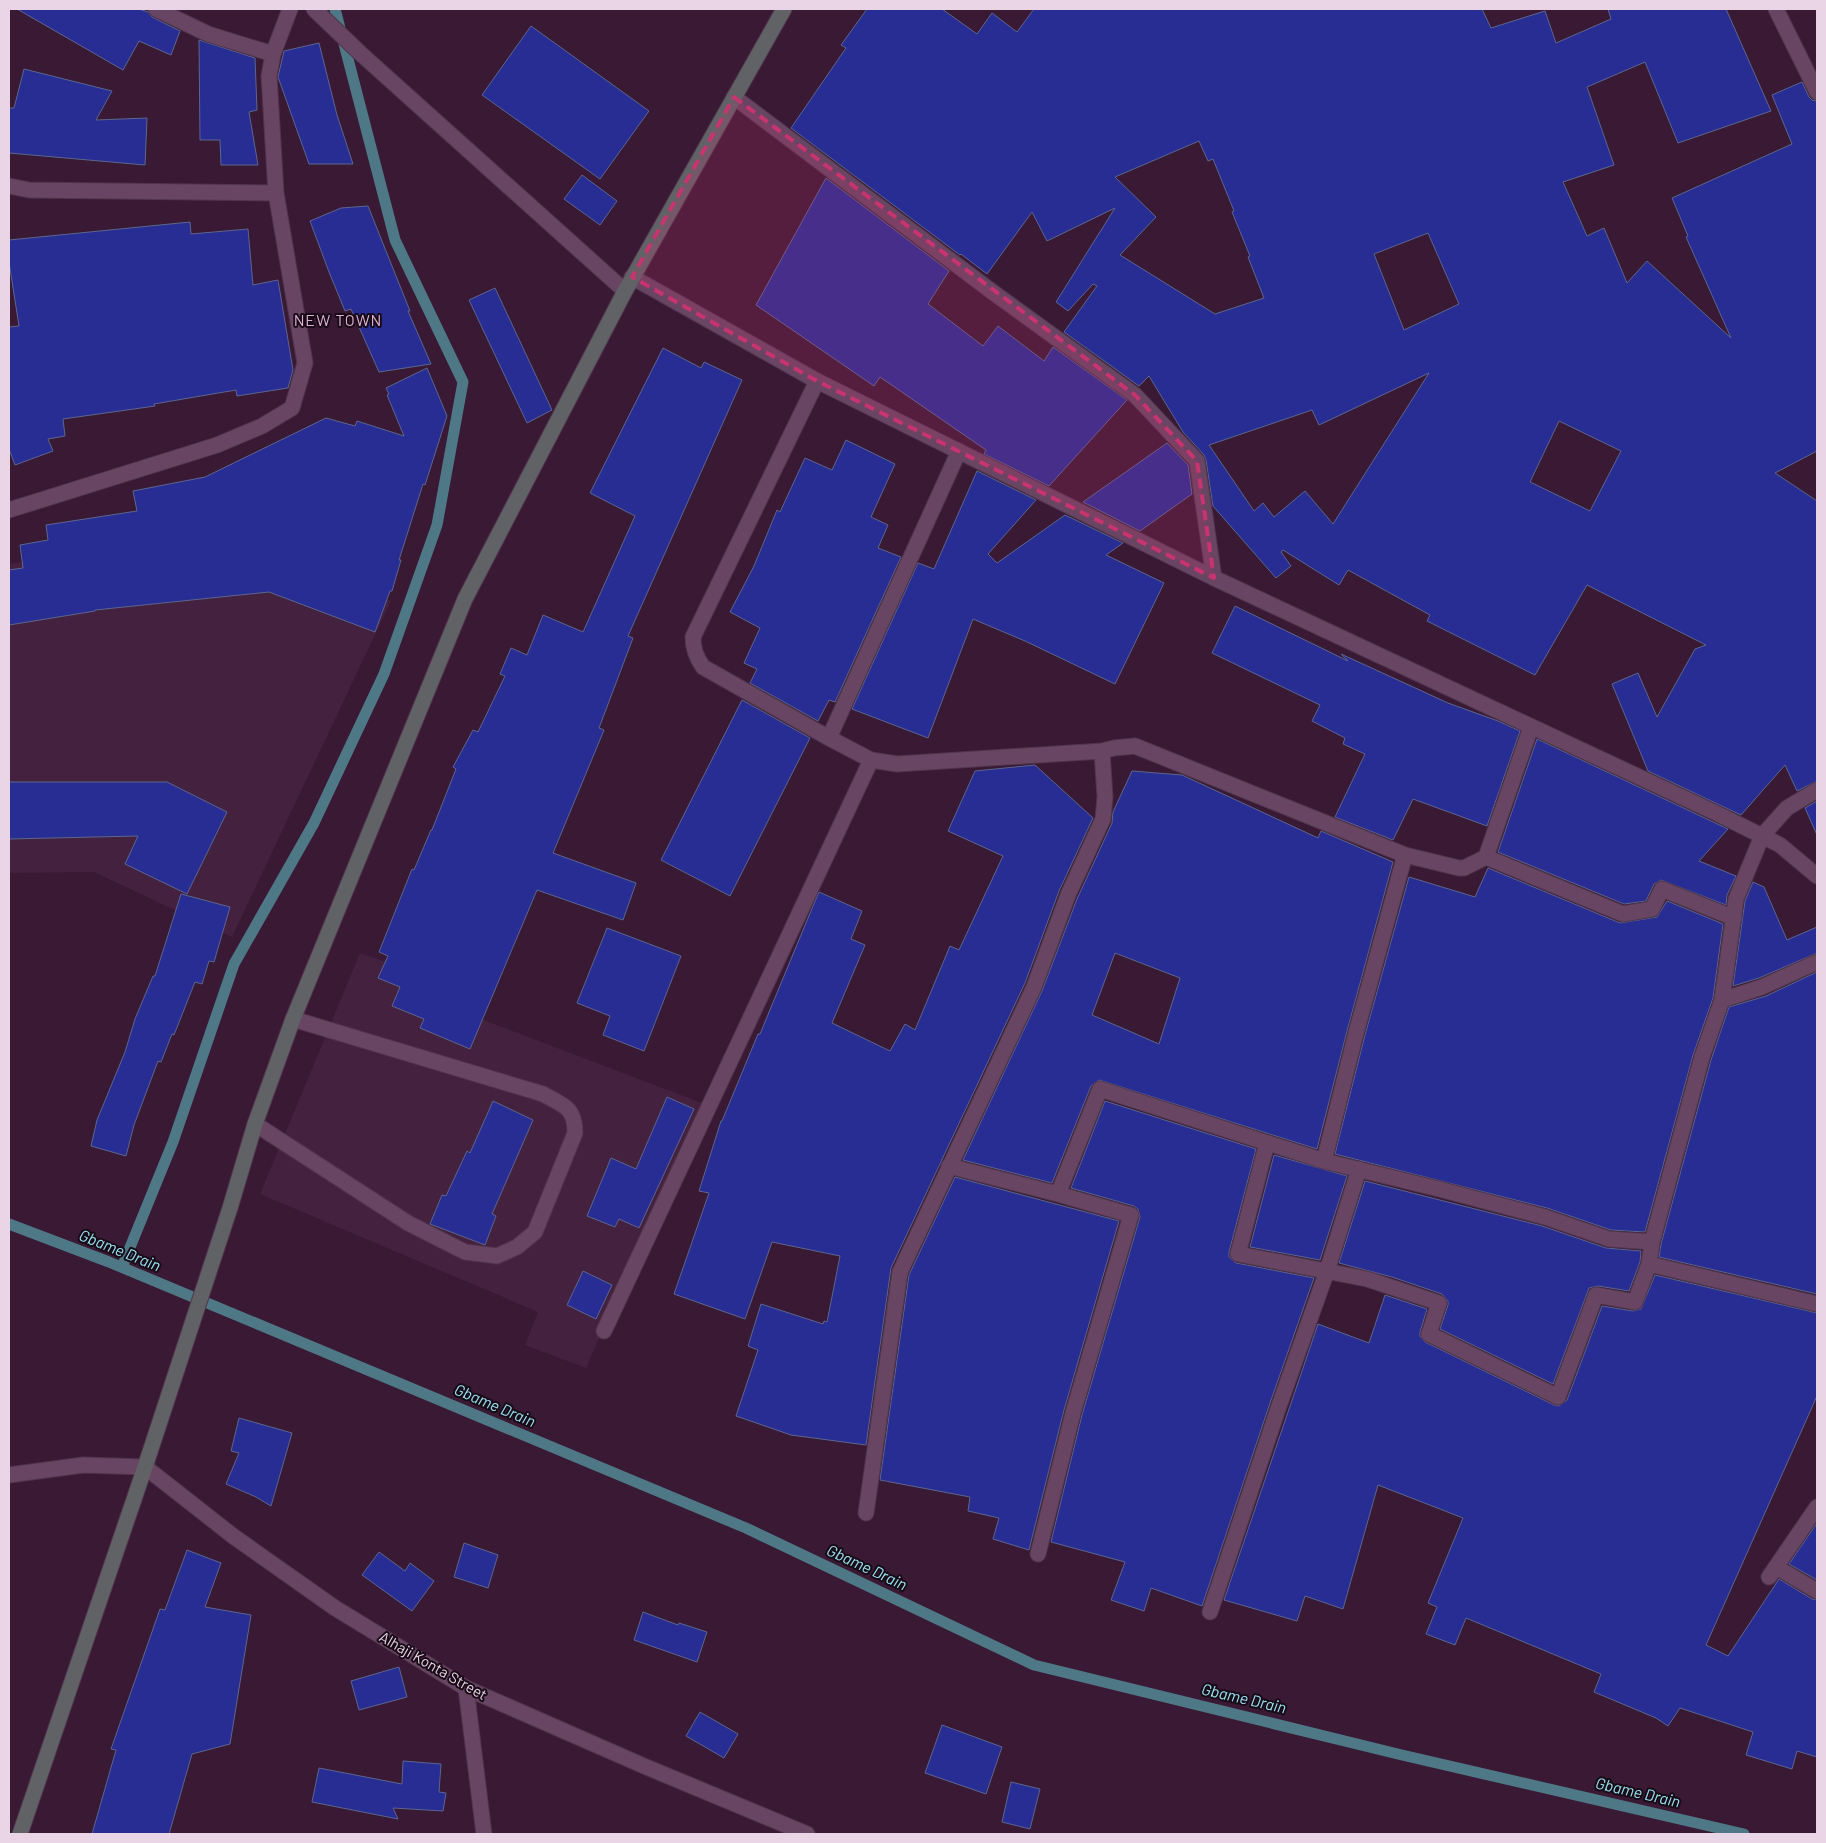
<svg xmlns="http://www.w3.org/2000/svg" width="1826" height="1843" font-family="Barlow,sans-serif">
	<rect width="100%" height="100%" fill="#391934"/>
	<path fill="#452140" d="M138 546 274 559 391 601 232 937 94 872 9 873V564Z
		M360 953 434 978 428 999 702 1103 586 1368 525 1345 538 1312 260 1194Z"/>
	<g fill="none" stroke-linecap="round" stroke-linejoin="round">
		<path stroke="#4e7885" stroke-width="11" d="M9 1224 109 1262 746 1528 1034 1665 1402 1755 1744 1834
			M122 1267 173 1142 234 964 314 823 384 674 437 525 463 382 395 240 335 9"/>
	</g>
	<path fill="#272d93" stroke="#5c668e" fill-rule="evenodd" d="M17 9H139L148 12 152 17 180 31 171 55 139 41 123 70Z
		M867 9H942L977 34 992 13 1017 32 1034 9H1482L1491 28 1545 11 1556 43 1611 19 1608 9H1726L1771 111 1678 143 1645 62 1587 87 1614 165 1563 182 1587 236 1604 228 1627 283 1647 261 1731 338 1686 237 1688 236 1672 198 1792 144 1772 95 1802 82 1809 97 1812 100 1817 101V451L1775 473 1817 501V781L1797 791 1785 765 1741 815 1648 771 1612 684 1638 673 1657 717 1695 649 1706 645 1587 585 1535 675 1427 621 1430 615 1348 570 1339 585 1283 550 1281 552 1291 566 1276 578 1213 506 1206 460 1204 455 1183 432 1149 376 1139 386 1064 332 1097 286 1093 284 1068 311 1056 302 1115 208 1047 241 1032 212 987 274 961 254 960 255 791 128 846 48 841 45ZM1199 141 1208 161 1213 159 1234 211 1232 212 1250 256 1248 257 1264 298 1215 314 1120 255 1156 217 1115 177ZM1428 233 1459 304 1404 330 1374 254ZM1429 373 1333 524 1305 491 1274 517 1263 503 1254 511 1209 445 1312 410 1319 425ZM1559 421 1621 451 1590 511 1530 482Z
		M531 26 649 111 600 179 482 95Z
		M199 40 255 58 257 110 249 112 258 165H221L220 140H200Z
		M319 43 337 115 353 164H309L278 77 284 51Z
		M24 69 112 91 96 120 147 118 145 165 9 153V108H14Z
		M582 175 617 201 600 225 564 199Z
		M826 178 949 271 928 304 983 346 998 326 1044 361 1053 347 1127 400 1049 486 984 454 986 450 880 377 874 386 756 305Z
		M368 206 410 311H408L431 364 379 372 351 309 345 311 329 272 310 221 341 208Z
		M190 222 191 234 248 229 253 285 278 280 293 370 288 388 237 396 236 390 154 404 155 406 63 419 65 436 48 439 53 451 15 465 9 449V327L19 326 9 262V240Z
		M495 288 552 410 527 423 469 300Z
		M663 348 701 368 704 362 742 380 628 636 633 638 599 728 604 730 553 853 636 883 623 920 537 890 470 1049 420 1028 424 1019 392 1006 400 987 378 978 388 956 379 952 412 869 414 870 431 830H432L456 769 453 767 473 730 478 732 505 676 500 674 511 648 527 655 543 615 583 632 635 516 590 493Z
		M427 368 447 416 425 485 423 484 399 560H401L392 591H390L375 632 269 592 95 610V611L9 625V570L23 568 20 545 48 540 46 525 137 511 133 491 205 477 326 418 355 426 357 421 404 436 387 395 389 394 386 388Z
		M846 440 895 464 871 517 888 525 878 548 901 557 835 702 829 700 818 721 750 683 757 669 744 663 760 628 730 612 754 566 777 510 780 512 805 458 832 470Z
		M1167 443 1188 465 1192 494 1140 531 1083 502Z
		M977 471 1036 500 988 554 997 563 1065 515 1123 543 1106 555 1164 583 1115 684 1025 641 973 619 928 738 852 709 918 563 934 569Z
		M1235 606 1348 661 1341 654 1448 703 1498 721 1520 731 1487 826 1413 799 1393 840 1335 817 1365 754 1343 744 1345 738 1312 721 1320 705 1212 653Z
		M742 700 810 738 730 896 661 860Z
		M1537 739 1728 829 1699 861 1736 876 1727 895 1726 905 1661 880 1654 884 1646 901 1624 904 1498 852Z
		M1035 765 1093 818 1059 891 1025 983 891 1268 866 1445 791 1435 736 1416 758 1350 748 1346 761 1304 823 1324 824 1321 827 1322 840 1256 772 1242 745 1319 674 1294 709 1193 699 1191 721 1121H722L758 1034H760L813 906 819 892 862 911 851 939 865 945 832 1023 890 1051 905 1024 915 1030 950 946 959 950 1003 856 948 831 975 771Z
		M1132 771 1182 775 1318 838 1321 831 1393 862 1347 1031 1317 1149 1099 1080 1091 1086 1052 1183 963 1160 1042 991 1077 899 1112 823 1113 812ZM1115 953 1180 978 1159 1044 1092 1015Z
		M9 782H167L227 812 187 894 125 864 138 836 9 839Z
		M1817 801V835L1805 808Z
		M1488 868 1620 923 1657 917 1667 901 1723 924 1713 998 1693 1055 1645 1232 1611 1230 1547 1208 1335 1154 1365 1035 1409 877 1475 897Z
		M1753 882 1764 887 1787 940 1817 927V953L1759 978 1733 986 1745 901Z
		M181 894 230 907 214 962 209 961 202 984 195 982 174 1035 172 1034 161 1062 158 1061 134 1125 126 1156 91 1146 97 1120 125 1052 135 1019 153 976H155Z
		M607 928 681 956 644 1051 603 1035 610 1016 577 1003Z
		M1817 972V1294L1659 1257 1661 1244 1711 1060 1729 1007 1766 996Z
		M667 1097 694 1109 639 1228 619 1219 615 1227 587 1216 611 1158 636 1169Z
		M493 1101 533 1120 492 1214 496 1216 485 1245 430 1224 442 1195 446 1196 467 1151 470 1153Z
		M1105 1101 1256 1149 1229 1252V1257L1236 1263 1314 1278 1270 1403 1202 1606 1151 1588 1144 1611 1111 1600 1125 1562 1051 1542 1082 1415 1140 1217 1138 1209 1134 1206 1071 1188Z
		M1274 1155 1347 1176 1320 1260 1250 1247Z
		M955 1177 1119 1221 1064 1410 1029 1550 993 1539 999 1518 968 1511 970 1497 880 1480 909 1275Z
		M1365 1181 1542 1226 1606 1248 1641 1251 1640 1262 1629 1291 1598 1286 1589 1288 1553 1384 1440 1329 1448 1305V1301L1442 1294 1392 1277 1339 1263Z
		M583 1271 612 1285 596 1319 567 1305Z
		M1655 1275 1817 1313V1396L1706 1645 1728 1656 1779 1579 1812 1599 1817 1600V1757L1797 1751 1792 1769 1746 1755 1753 1732 1680 1708 1668 1726 1656 1718 1594 1692 1601 1674 1466 1618 1455 1645 1426 1634 1437 1607 1428 1603 1463 1518 1378 1485 1343 1609 1305 1596 1297 1621 1224 1600 1318 1324 1369 1343 1385 1295 1427 1309 1420 1332V1336L1425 1342 1554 1405 1559 1406 1567 1400 1602 1306 1633 1311 1641 1309Z
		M239 1418 292 1433 271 1506 256 1497 226 1484 239 1453 231 1451Z
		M1817 1523V1580L1789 1564Z
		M464 1543 498 1555 488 1588 454 1577Z
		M187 1550 221 1563 205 1607 251 1615 230 1744 192 1754 169 1834H92L116 1750 111 1749 160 1609 165 1610Z
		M379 1552 405 1571 410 1563 434 1581 412 1611 362 1575Z
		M643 1612 678 1625 679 1623 707 1632 697 1662 634 1640Z
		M399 1667 407 1697 359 1710 351 1681Z
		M700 1712 738 1734 724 1758 686 1736Z
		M942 1725 1002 1747 986 1794 925 1773Z
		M403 1761 441 1764 439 1792 446 1793 443 1811 393 1808 398 1819 312 1802 319 1768 402 1784Z
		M1011 1782 1040 1789 1030 1829 1002 1822Z"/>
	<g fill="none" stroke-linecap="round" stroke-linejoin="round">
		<defs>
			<path id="service" d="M817 381 693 637C693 649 696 657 703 667L829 738 871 760 897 764 1102 751 1114 748 1135 746 1405 855 1459 868H1464L1486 857 1623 914 1652 909 1662 889 1734 918
				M829 738 959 451
				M1486 857 1531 727
				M255 1124 408 1223 465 1252 497 1256 517 1247 535 1232 575 1133C575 1107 564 1106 543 1094L293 1019
				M1324 1161 1356 1033 1405 855
				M604 1331 871 760
				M866 1513 900 1272 1034 987 1068 895 1103 819 1105 797 1102 751"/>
			<path id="minor" d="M156 9 208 34 273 54
				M314 9 360 53 625 291
				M1776 9 1817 92
				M734 97 994 293 1135 395 1197 461 1214 578
				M9 186 29 190 276 193
				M632 277 817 381 1214 578 1714 812 1780 845 1817 876
				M9 510 217 445 262 426 292 408 305 363 276 193 269 76 273 54 290 9
				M1817 790 1787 808 1762 836 1736 899 1722 1000 1702 1057 1652 1242 1649 1264 1817 1304
				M1722 1000 1762 987 1817 962
				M1267 1143 1238 1254 1367 1279 1439 1303 1429 1334 1558 1397 1596 1295 1635 1302 1649 1264
				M949 1166 1058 1194 1100 1089 1324 1161 1439 1189 1545 1217 1609 1239 1652 1242
				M9 1475 83 1465 145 1467 233 1536 335 1608 466 1688 644 1766 807 1834
				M1038 1554 1073 1413 1131 1215 1058 1194
				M1776 1567 1817 1591
				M1769 1577 1817 1507
				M1210 1612 1279 1406 1327 1271 1359 1169
				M466 1688 484 1834"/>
			<path id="secondary" d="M20 1834 145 1467 230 1208 255 1124 293 1019 465 599 625 291 784 9"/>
		</defs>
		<use href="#service" stroke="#50354c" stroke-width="17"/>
		<use href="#minor" stroke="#50354c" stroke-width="17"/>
		<use href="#secondary" stroke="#50354c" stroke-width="17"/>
		<use href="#service" stroke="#684562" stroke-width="15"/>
		<use href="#minor" stroke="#684562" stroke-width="15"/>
		<use href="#secondary" stroke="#616266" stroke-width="15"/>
	</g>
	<path fill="#c83470" fill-opacity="0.2" stroke="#c83470" stroke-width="4" stroke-dasharray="10 6" stroke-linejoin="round" d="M734 97 1135 395 1197 461 1214 578 817 381 632 277Z"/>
	<g text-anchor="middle" stroke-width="4" stroke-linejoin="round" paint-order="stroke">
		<g font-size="15" fill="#ead5e6" stroke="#180a16">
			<text transform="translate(433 1666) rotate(30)" y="5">Alhaji Konta Street</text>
		</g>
		<g font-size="16" letter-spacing="1" fill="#dab1d2" stroke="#180a16">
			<text x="338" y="326">NEW TOWN</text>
		</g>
		<g font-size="16" font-style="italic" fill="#97e2f2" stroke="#180a16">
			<text transform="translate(120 1250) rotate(22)" y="6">Gbame Drain</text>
			<text transform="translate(495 1405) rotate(23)" y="6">Gbame Drain</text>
			<text transform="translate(867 1567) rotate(25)" y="6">Gbame Drain</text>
			<text transform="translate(1244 1698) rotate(13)" y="6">Gbame Drain</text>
			<text transform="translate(1638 1792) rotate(13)" y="6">Gbame Drain</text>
		</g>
	</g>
	<rect width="1826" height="1843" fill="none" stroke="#ead5e6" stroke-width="20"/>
</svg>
